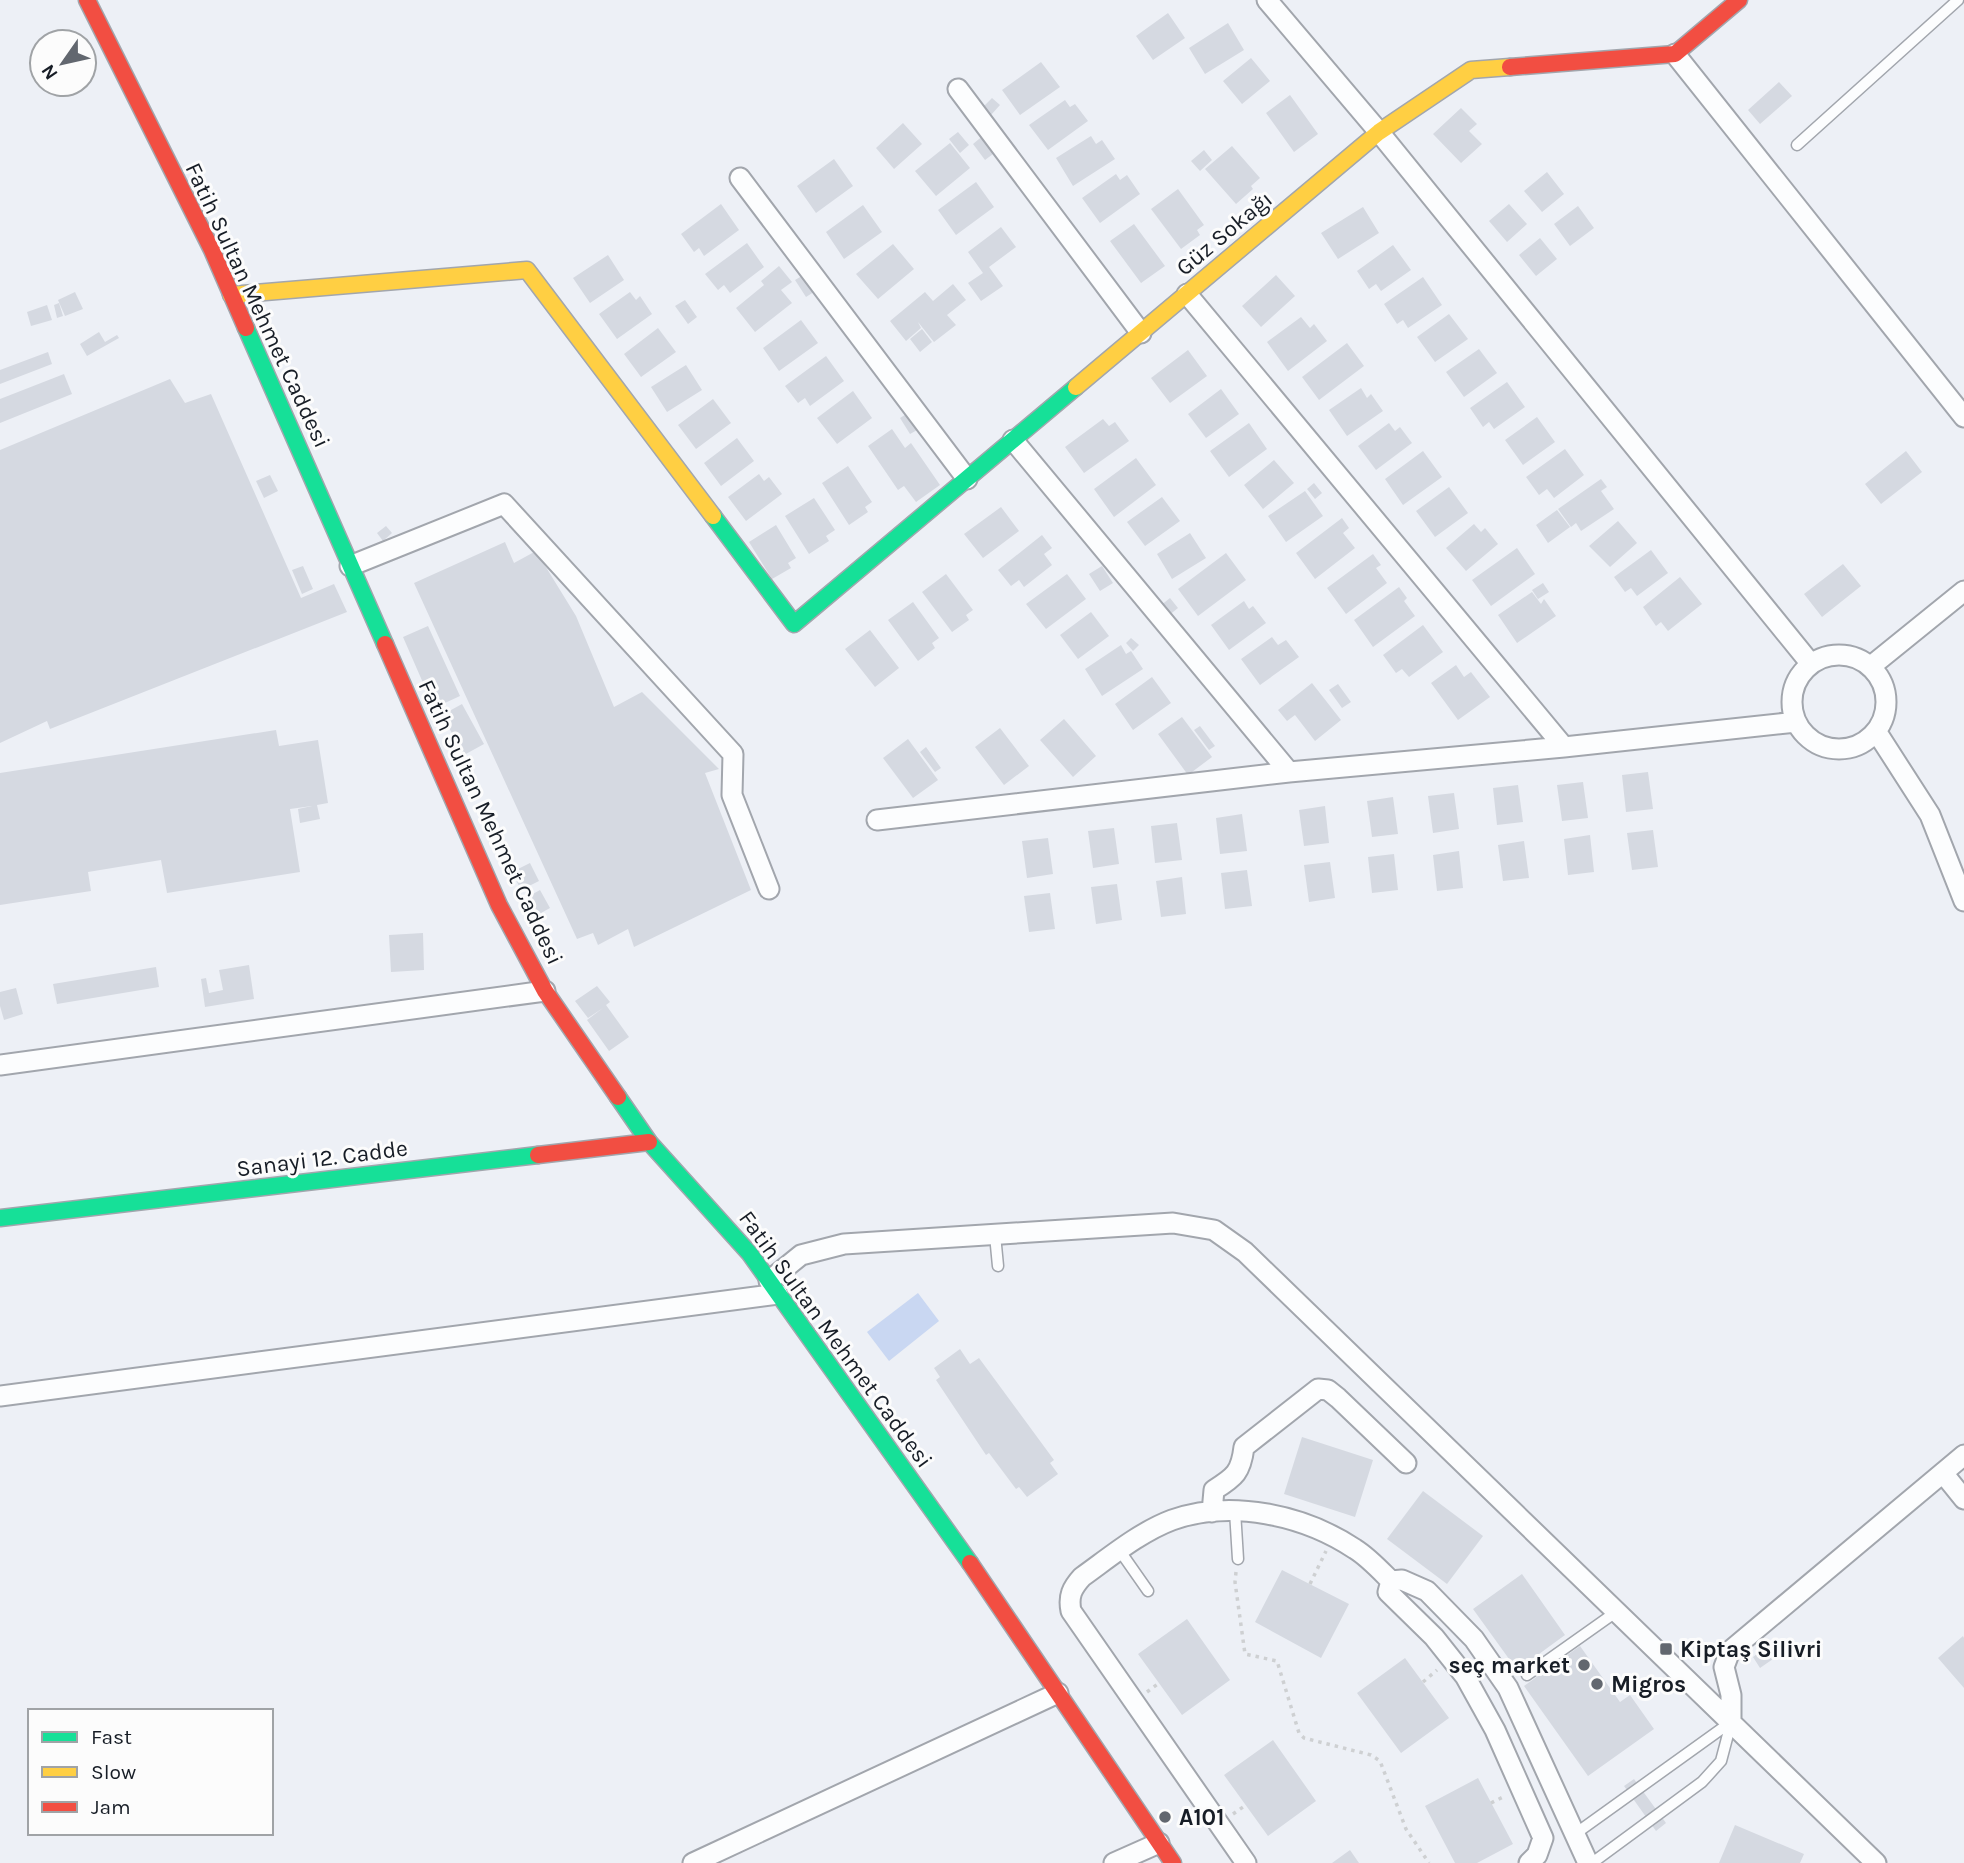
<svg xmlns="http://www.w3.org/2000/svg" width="1964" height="1863" font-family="Karla,sans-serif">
	<rect width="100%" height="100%" fill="#edf0f6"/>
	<path fill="#c9d7f2" d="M918 1293 939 1321 889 1361 867 1332Z"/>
	<path fill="#d5d9e1" d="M1168 13 1185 38 1153 60 1136 36Z
		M1228 23 1244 50 1205 74 1189 48Z
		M1251 58 1270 81 1242 104 1223 81Z
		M1041 62 1060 87 1020 115 1002 90Z
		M1779 82 1792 96 1760 124 1748 110Z
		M1290 95 1318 134 1294 152 1266 113Z
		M992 98 1000 105 991 115 983 107Z
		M1065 100 1070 107 1075 104 1088 121 1048 150 1029 125Z
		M1461 108 1477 124 1469 131 1482 144 1461 163 1433 134Z
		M903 123 922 144 894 169 876 148Z
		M958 132 969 145 960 153 949 139Z
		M985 134 997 151 985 160 973 144Z
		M1091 136 1096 144 1102 140 1115 159 1073 186 1056 158Z
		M950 143 970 168 936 196 915 171Z
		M1232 146 1260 178 1251 186 1253 189 1236 204 1205 169Z
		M1204 150 1212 160 1200 171 1191 161Z
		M834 159 853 186 816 213 797 186Z
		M1547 172 1564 194 1542 212 1524 191Z
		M1116 174 1120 180 1127 175 1140 194 1100 223 1082 198Z
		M976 182 994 207 956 235 938 210Z
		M1178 189 1204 225 1197 230 1200 235 1181 249 1151 209Z
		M721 204 739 230 704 256 699 248 694 252 681 234Z
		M1509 204 1527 224 1507 242 1489 221Z
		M863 205 882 232 844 259 826 232Z
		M1578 206 1594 228 1570 246 1554 224Z
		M1363 207 1379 233 1338 259 1321 233Z
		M1134 224 1165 266 1141 283 1110 241Z
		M1001 227 1016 247 989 267 1003 286 981 301 968 283 983 273 968 252Z
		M1540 238 1557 259 1536 276 1519 255Z
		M747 243 764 267 730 293 724 285 718 290 705 274Z
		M893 244 914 269 878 299 856 274Z
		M1393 245 1411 270 1381 291 1376 284 1369 289 1357 271Z
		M608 255 624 280 590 303 573 278Z
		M779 266 792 282 781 290 792 303 755 332 736 308 764 285 761 281Z
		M807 273 817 290 806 297 795 280Z
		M1276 275 1295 296 1261 327 1242 306Z
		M1423 277 1442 305 1408 328 1403 320 1397 324 1384 304Z
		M953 284 966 300 947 315 956 325 934 342 918 322 921 328 906 341 890 321 925 292 933 301Z
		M75 292 83 309 65 316 58 300Z
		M630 292 636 300 640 296 652 314 617 339 599 314Z
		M685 300 697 317 688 324 675 306Z
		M59 303 63 316 57 318 54 305Z
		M47 305 52 320 31 326 27 312Z
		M1449 314 1468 339 1435 362 1417 337Z
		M1301 317 1310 328 1314 324 1327 341 1288 371 1267 342Z
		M801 320 818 343 779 371 763 348Z
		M658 328 676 352 641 377 624 354Z
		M922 329 932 342 920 352 910 339Z
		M99 332 105 342 117 335 119 338 87 356 80 344Z
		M1347 343 1364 366 1319 400 1302 377Z
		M1479 349 1497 373 1464 397 1446 372Z
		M1188 350 1207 376 1170 403 1151 378Z
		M48 352 52 364 0 384V370Z
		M826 356 844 381 810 406 805 398 798 403 785 386Z
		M686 365 702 390 667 412 651 387Z
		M64 374 72 394 0 423V399Z
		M170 379 185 403 211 394 301 598 334 584 347 612 50 729 47 721 0 743V450Z
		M1507 382 1525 407 1494 429 1489 422 1483 427 1470 408Z
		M1361 388 1367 398 1371 394 1383 411 1347 436 1329 410Z
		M1221 389 1239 414 1206 438 1188 414Z
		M853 391 872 418 837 444 817 418Z
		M713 399 731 423 696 449 678 425Z
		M908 413 919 429 910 434 900 418Z
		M1537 417 1555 442 1523 465 1505 440Z
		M1103 419 1109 426 1115 422 1129 441 1084 473 1065 447Z
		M1249 423 1267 449 1229 477 1210 451Z
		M1389 423 1395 431 1400 427 1412 443 1376 470 1358 446Z
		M892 429 905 448 911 443 940 485 916 502 904 486 898 490 868 446Z
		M737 438 754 461 721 486 704 463Z
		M1565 449 1584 475 1554 498 1547 489 1539 495 1526 477Z
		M1423 451 1442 477 1403 505 1385 479Z
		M1906 451 1922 472 1881 504 1865 484Z
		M1136 458 1156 485 1114 517 1094 489Z
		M1274 460 1294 483 1263 509 1244 485Z
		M848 466 872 502 865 507 868 512 849 525 822 483Z
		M759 474 764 481 769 477 782 494 746 521 728 497Z
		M270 475 278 491 264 498 256 481Z
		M1601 479 1607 487 1601 491 1614 509 1581 531 1576 523 1571 527 1558 509Z
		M1314 483 1322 493 1315 499 1307 489Z
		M1449 487 1468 513 1435 537 1416 511Z
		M1305 491 1323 516 1286 542 1268 516Z
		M1162 497 1180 521 1145 546 1127 522Z
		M814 498 835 530 826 536 829 541 809 554 785 516Z
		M1001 507 1019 531 983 558 964 534Z
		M1557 510 1570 527 1548 543 1536 525Z
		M1342 518 1349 528 1343 533 1355 548 1315 579 1296 553Z
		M1618 521 1637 543 1610 567 1589 546Z
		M1474 524 1481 532 1485 528 1498 544 1466 571 1446 548Z
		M776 525 796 558 788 563 791 568 772 579 749 542Z
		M386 526 392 533 383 541 377 533Z
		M1190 533 1206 558 1172 579 1157 554Z
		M1042 535 1052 548 1044 554 1052 565 1024 587 1019 580 1011 586 998 570Z
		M505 542 514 563 536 551 576 616 614 707 642 692 719 769 705 773 751 890 634 947 628 929 598 945 593 933 577 939 414 583Z
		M1517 548 1535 574 1491 606 1472 580Z
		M1651 550 1668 573 1637 596 1631 588 1625 592 1614 577Z
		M1226 553 1246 580 1198 616 1178 589Z
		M1373 554 1381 565 1376 568 1387 583 1346 614 1327 588Z
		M1843 564 1861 586 1822 617 1804 594Z
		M303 566 313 589 302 594 292 570Z
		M1102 566 1113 583 1100 591 1089 574Z
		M946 574 973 610 966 615 969 620 952 632 922 592Z
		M1067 574 1086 599 1046 629 1026 604Z
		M1680 577 1702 604 1668 631 1661 622 1656 626 1643 607Z
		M1543 583 1549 592 1538 599 1532 590Z
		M1399 587 1407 598 1404 601 1415 616 1373 647 1354 620Z
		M1532 592 1541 604 1544 599 1556 616 1517 643 1498 615Z
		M1170 598 1178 608 1168 616 1160 606Z
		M1244 601 1249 609 1253 606 1266 623 1229 650 1211 625Z
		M913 602 939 638 932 643 935 648 918 661 888 620Z
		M1091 612 1109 636 1078 659 1060 635Z
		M1423 625 1443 652 1409 677 1402 669 1396 673 1383 655Z
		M428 626 460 696 434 708 403 637Z
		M870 630 899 668 875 687 845 649Z
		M1272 637 1278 645 1286 640 1299 657 1260 685 1241 659Z
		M1131 638 1139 645 1133 651 1126 643Z
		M1121 645 1126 654 1131 651 1143 669 1102 696 1085 669Z
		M1456 665 1464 677 1471 672 1490 697 1458 720 1431 683Z
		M1152 677 1171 703 1133 730 1115 704Z
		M1312 683 1341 720 1315 741 1295 715 1287 721 1278 710Z
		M1338 684 1351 702 1342 708 1329 690Z
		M462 704 484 744 464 755 442 715Z
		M1182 717 1212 757 1188 775 1158 734Z
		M1064 719 1096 756 1073 777 1040 740Z
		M1200 726 1215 746 1209 750 1194 730Z
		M1000 728 1029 766 1004 785 975 747Z
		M276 730 279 746 318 740 328 803 317 805 320 819 300 823 298 809 312 806 290 809 300 872 167 893 161 860 88 872 91 891 0 905V773Z
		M908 739 938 780 913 798 883 758Z
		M926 747 941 768 935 772 920 752Z
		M1648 772 1653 809 1626 812 1622 775Z
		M1583 782 1588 818 1562 821 1557 785Z
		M1518 785 1523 822 1497 825 1493 788Z
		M1454 793 1459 829 1433 833 1428 796Z
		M1393 797 1398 834 1372 837 1367 801Z
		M1325 806 1329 843 1304 846 1299 810Z
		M1242 814 1247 851 1220 854 1216 818Z
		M1177 823 1182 860 1155 863 1151 826Z
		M1114 828 1119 864 1093 868 1088 831Z
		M1653 830 1658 867 1632 870 1627 833Z
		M1590 835 1594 872 1568 875 1564 839Z
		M1048 838 1053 874 1027 878 1022 841Z
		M1524 841 1529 878 1503 881 1498 845Z
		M1459 851 1463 888 1437 891 1433 855Z
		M1394 854 1398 890 1372 893 1368 857Z
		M1330 862 1335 898 1309 902 1304 865Z
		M530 863 539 881 521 890 512 872Z
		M1247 870 1252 906 1225 909 1221 873Z
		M1182 877 1186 914 1161 917 1156 881Z
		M1117 884 1122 920 1096 924 1091 887Z
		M540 890 550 908 532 918 522 900Z
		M1050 893 1055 929 1029 932 1024 896Z
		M423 933 424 970 391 972 389 935Z
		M249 965 254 999 205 1007 201 979 206 978 209 993 223 990 219 970Z
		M156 967 159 987 57 1004 53 984Z
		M597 986 610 1002 606 1005 629 1037 609 1051 587 1020 603 1008 588 1018 575 1001Z
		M16 988 23 1014 4 1020 0 1006V992Z
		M960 1349 970 1364 979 1358 1054 1460 1050 1463 1058 1474 1027 1497 1019 1487 1016 1489 989 1453 986 1455 936 1380 940 1377 934 1368Z
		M1302 1437 1373 1460 1355 1517 1284 1494Z
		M1423 1491 1483 1536 1447 1584 1387 1539Z
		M1282 1570 1349 1604 1321 1658 1255 1622Z
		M1522 1574 1565 1635 1517 1670 1473 1609Z
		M1187 1619 1230 1680 1182 1715 1138 1654Z
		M1963 1636 1964 1638V1688L1938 1658Z
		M1580 1646 1620 1702 1630 1695 1654 1729 1588 1776 1524 1686Z
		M1765 1648 1773 1659 1760 1668 1753 1657Z
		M1405 1658 1449 1718 1401 1753 1357 1693Z
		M1273 1740 1316 1801 1268 1836 1224 1775Z
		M1478 1778 1513 1844 1477 1863H1455L1425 1806Z
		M1634 1779 1666 1823 1656 1831 1624 1786Z
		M1735 1825 1804 1854 1800 1863H1719Z
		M1350 1850 1359 1863H1332Z"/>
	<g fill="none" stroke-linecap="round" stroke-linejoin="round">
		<defs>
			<path id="lane" d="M1797 145 1958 0
				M995 1235 998 1266
				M1235 1511 1238 1559
				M1120 1551 1148 1591
				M1527 1675 1616 1612
				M1575 1834 1731 1722
				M1592 1863 1702 1782 1721 1761 1731 1723"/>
			<path id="street" d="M1267 0 1379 132 1811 664
				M1675 54 1964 417
				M958 89 1141 333
				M740 178 967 479
				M1187 294 1564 747
				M1013 440 1289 772
				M350 566 504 504 733 754 732 795 769 889
				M1792 702a47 47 0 1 1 94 0a47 47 0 1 1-94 0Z
				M1870 667 1964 591
				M1876 731 1930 815 1964 901
				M877 820 1289 772 1564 747 1796 722
				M0 1065 545 991
				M769 1281 801 1255 844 1244 1173 1223 1214 1230 1245 1252 1876 1863
				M0 1396 778 1294
				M1943 1473 1964 1499
				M1212 1512 1214 1490C1235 1477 1241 1472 1244 1447L1318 1389 1328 1390 1338 1398 1406 1463
				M1391 1581 1402 1580 1427 1591 1474 1639 1508 1688 1588 1863
				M1731 1722V1695L1724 1667 1730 1651 1964 1455
				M693 1863 1058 1693
				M1114 1863 1159 1843
				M1246 1863 1071 1611C1068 1596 1072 1588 1082 1577 1110 1557 1140 1532 1172 1520 1231 1499 1304 1515 1355 1549 1368 1557 1380 1570 1391 1581L1388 1592 1434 1637 1465 1676 1495 1730 1543 1838 1537 1855 1529 1863"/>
			<path id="fast" d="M246 328 385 644
				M713 516 794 624 1076 387
				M618 1097 649 1142 750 1254 970 1563
				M0 1218 538 1155"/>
			<path id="slow" d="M231 295 527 270 713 516
				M1076 387 1379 132 1471 70 1510 67"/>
			<path id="jam" d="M87 0 212 250 246 328
				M1510 67 1675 54 1739 0
				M385 644 499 905 545 991 618 1097
				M538 1155 649 1142
				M970 1563 1173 1863"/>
		</defs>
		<use href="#lane" stroke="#a2a6ad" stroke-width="13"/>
		<use href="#street" stroke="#a2a6ad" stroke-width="23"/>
		<use href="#fast" stroke="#a2a6ad" stroke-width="19"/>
		<use href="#slow" stroke="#a2a6ad" stroke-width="19"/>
		<use href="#jam" stroke="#a2a6ad" stroke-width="19"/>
		<path stroke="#ced0d2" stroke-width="3.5" stroke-dasharray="3.5 5" stroke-linecap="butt" d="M1236 1572 1235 1582 1245 1654 1277 1661 1299 1733 1304 1738 1371 1755 1380 1761 1406 1829 1429 1863
			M1310 1584 1326 1551
			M1423 1682 1437 1670
			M1147 1692 1159 1683
			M1491 1803 1505 1796
			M1233 1814 1246 1805"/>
		<use href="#lane" stroke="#fcfdfe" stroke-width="10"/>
		<use href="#street" stroke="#fcfdfe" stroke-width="19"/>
		<use href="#fast" stroke="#16e098" stroke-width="16"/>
		<use href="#slow" stroke="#ffcf43" stroke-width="16"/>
		<use href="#jam" stroke="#f24e42" stroke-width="16"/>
	</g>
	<g fill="#62676f" stroke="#fcfcfc" stroke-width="2.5">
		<rect x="1659" y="1642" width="14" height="14" rx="3.5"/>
		<circle cx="1584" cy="1665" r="7"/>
		<circle cx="1597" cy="1684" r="7"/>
		<circle cx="1165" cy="1817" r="7"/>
	</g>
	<g text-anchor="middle" stroke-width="6" stroke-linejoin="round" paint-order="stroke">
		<g font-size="23" fill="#171d26" stroke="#fcfcfc">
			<text transform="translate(1224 233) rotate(-40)" y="8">Güz Sokağı</text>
			<text transform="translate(258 305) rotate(65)" y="8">Fatih Sultan Mehmet Caddesi</text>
			<text transform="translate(491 822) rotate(65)" y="8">Fatih Sultan Mehmet Caddesi</text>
			<text transform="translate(322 1158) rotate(-7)" y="8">Sanayi 12. Cadde</text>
			<text transform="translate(836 1339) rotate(54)" y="8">Fatih Sultan Mehmet Caddesi</text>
		</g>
		<g font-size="23" font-weight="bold" fill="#171d26" stroke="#fcfcfc" text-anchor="start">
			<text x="1680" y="1657">Kiptaş Silivri</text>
			<text x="1570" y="1673" text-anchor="end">seç market</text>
			<text x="1611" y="1692">Migros</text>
			<text x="1179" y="1825">A101</text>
		</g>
	</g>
	<rect x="28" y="1709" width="245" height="126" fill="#fcfcfc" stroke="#a0a3a6" stroke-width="2"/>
	<rect x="42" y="1732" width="35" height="10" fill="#16e098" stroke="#a0a3a6" stroke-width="2"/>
	<text x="91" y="1744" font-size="21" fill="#171d26">Fast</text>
	<rect x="42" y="1767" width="35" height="10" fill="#ffcf43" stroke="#a0a3a6" stroke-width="2"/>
	<text x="91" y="1779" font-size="21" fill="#171d26">Slow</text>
	<rect x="42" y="1802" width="35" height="10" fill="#f24e42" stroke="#a0a3a6" stroke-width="2"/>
	<text x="91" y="1814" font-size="21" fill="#171d26">Jam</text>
	<g transform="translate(63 63) rotate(236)"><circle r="33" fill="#fcfcfc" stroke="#a0a3a6" stroke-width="2"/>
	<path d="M0-5L12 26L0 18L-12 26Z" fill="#62676f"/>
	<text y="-10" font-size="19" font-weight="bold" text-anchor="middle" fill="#171d26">N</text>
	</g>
</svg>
